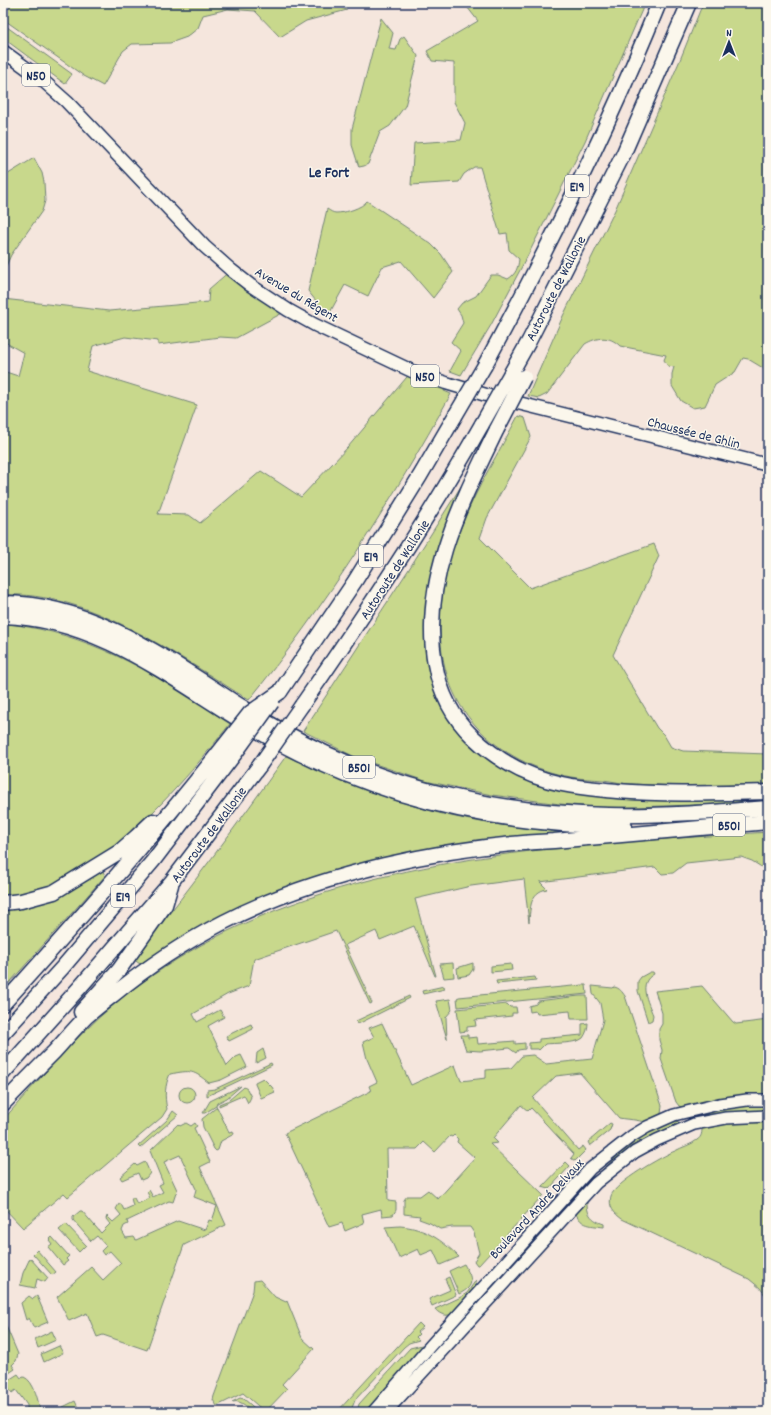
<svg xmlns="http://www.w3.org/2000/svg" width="771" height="1415" font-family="Dekko,sans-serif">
	<rect width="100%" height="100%" fill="#f5e6dd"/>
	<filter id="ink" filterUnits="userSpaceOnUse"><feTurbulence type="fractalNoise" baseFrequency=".025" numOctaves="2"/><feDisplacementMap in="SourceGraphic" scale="8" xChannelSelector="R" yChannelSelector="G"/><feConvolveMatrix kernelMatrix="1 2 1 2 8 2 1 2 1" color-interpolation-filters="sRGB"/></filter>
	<g filter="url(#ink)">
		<path fill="#c8d88c" stroke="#728475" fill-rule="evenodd" d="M3 3H331L347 10 306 21 280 37 255 11 228 9 203 15 198 28 187 37 170 43 132 44 123 51 103 86 84 76 3 19Z
			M464 3H645L585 141 528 255 491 325 461 375 450 371 461 351 451 342 463 323 461 315 457 309 462 303 476 296 491 275H498L508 279C516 274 518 268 519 259L509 250 507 233 500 234 480 167H474L464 174 459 182 411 185 414 143 461 140 465 123 454 102V63L432 61 427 51 478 21Z
			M703 3H768V371L748 359 743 358 735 372 715 385 705 406 693 408 681 401 672 386V374L674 367 668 366 664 360 666 355 620 346C609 335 597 337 585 344L547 394 539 398 528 396 563 316 615 210 680 60Z
			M381 18 393 33 389 49 396 50 400 39 404 36 418 56 405 106 390 126 380 132 368 164 364 166 359 167 352 145V129Z
			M3 24 72 74 65 84 3 38Z
			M34 158 42 173 44 182 45 201 42 211 11 255 6 266H3V175L5 176Z
			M367 201 431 244 441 254 453 272 433 298 401 261 382 267 368 296 345 285 328 316 308 291 327 209C330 211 333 213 336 213 345 213 362 208 367 201Z
			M231 270 288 310 236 338 220 337 158 345V341L125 337 93 346 87 371 197 405 158 514 189 515 200 523 261 471 301 497 348 447 412 371 446 383 444 391 451 394C391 502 327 604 249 700 179 657 89 590 3 595V371L18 376 24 353 8 344 3 339V299L109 311 208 302 209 289Z
			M518 416 525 418 531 437 487 518 480 538 530 588 654 544 659 556 613 655 657 728 664 735 671 747 683 751 768 754V785C723 785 677 787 632 784 623 784 613 781 603 780 593 779 582 779 571 777 536 771 500 753 476 726 426 672 435 588 462 525 477 487 499 452 518 416Z
			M470 472 426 608 425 634 429 664 438 693 525 779 768 797V800L723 804 605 808 560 804 492 795 425 781 384 767 357 758 303 731 409 569Z
			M3 624C16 624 27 627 39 629 110 644 171 684 230 724 178 789 93 892 3 896Z
			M286 756C335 778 383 798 435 812 475 823 517 827 559 832V834L415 853 173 944 140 964 133 959C187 893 237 825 286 756Z
			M768 832V875L763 868 752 861 741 857 686 863 673 873 662 874 655 867 540 882 547 889C530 892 530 908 529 923L524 879 471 886 415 899 436 976H435L414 926 380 940 376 931 345 945 372 1003 370 1004 336 931 254 959 249 986 228 994 193 1014 197 1022 220 1010 224 1017 208 1026 227 1066 236 1057 241 1055 247 1067 221 1080 209 1083C193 1070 191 1070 170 1074 165 1085 164 1096 167 1109L162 1117 68 1197 64 1193 23 1228 3 1207V1120C43 1075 84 1026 132 990 162 968 193 948 226 932 395 850 585 845 768 832Z
			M103 871 105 876 3 990V910C45 906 67 893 103 871Z
			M453 963 454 977 444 978 440 964Z
			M473 963V969L469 975 458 977 457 968Z
			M511 964 512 970 491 972V966Z
			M650 972H653L654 974C637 983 648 1002 653 1015L652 1020 648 1022 638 991V981L641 977Z
			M535 977 536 980 497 984 496 981Z
			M583 985H586L587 994 458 1007 457 998 459 997Z
			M444 986 445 989 423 994 422 991Z
			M592 986 613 988 614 987C620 988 622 992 625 996L662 1106 661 1114 647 1123C636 1119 629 1120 619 1118L580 1073 556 1076 533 1098 578 1150 583 1146 586 1150 575 1161 571 1158 574 1154 531 1108 528 1111 521 1105 493 1138 498 1143 490 1144 543 1195 479 1265H477L474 1261 479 1253 474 1233 470 1227H452L440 1229 430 1223 419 1219 420 1216 404 1214V1200L407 1196H420L428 1190 438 1199 475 1158 457 1142 458 1139 454 1135 452 1137 450 1136 435 1152 424 1142 417 1149H387L388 1201 396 1202V1210L393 1215 382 1216 381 1209 362 1214 364 1223 345 1231 342 1223 329 1227 285 1133 371 1091 369 1086 377 1082 367 1059 363 1042 374 1037 369 1028 382 1023 411 1085 455 1065 461 1081 486 1078V1070L511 1068 522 1056 533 1055 546 1064 592 1059 603 1020 600 1003 593 994Z
			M702 986 733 1022 736 1024 768 1020V1098L685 1108 679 1106 676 1102 661 1059 662 1050 659 1040V1029L662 1024V1013L655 991Z
			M409 996 410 998 358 1024 356 1021Z
			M579 996H587L588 1019H571L570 1011 537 1014 536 1011 530 1012 529 1006 536 1004 538 1001Z
			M450 999 452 1010 446 1017 447 1039 436 1001Z
			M507 1004 510 1007H516L517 1013H512V1016L475 1020 476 1026 467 1027V1031L460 1032 457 1009Z
			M588 1023C588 1028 586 1034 583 1038 577 1044 553 1043 545 1044L539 1050 538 1049H529V1043L539 1042V1039L582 1035V1024Z
			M251 1024 253 1029 229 1041 226 1036Z
			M461 1035H468V1038L477 1037 478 1044 515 1041V1044L525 1043V1049L518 1050 516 1053 509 1048 480 1051 466 1050Z
			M263 1049 266 1058 256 1063 257 1053Z
			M271 1063 272 1065 207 1096V1090L215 1089Z
			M263 1078 272 1087 275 1092 261 1098 255 1084V1082Z
			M241 1086 227 1098 217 1103 216 1106 205 1113H203L210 1101Z
			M179 1095a8 8 0 1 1 16 0a8 8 0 1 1-16 0Z
			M244 1087 247 1089 251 1097 248 1103 244 1095 219 1106V1104L229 1100Z
			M768 1103V1113L722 1116 711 1114 695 1117 687 1116 704 1109Z
			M217 1107 229 1132 233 1131 234 1134 221 1141 218 1150 216 1151 214 1149 203 1127 202 1119Z
			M173 1111 178 1115 140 1148 138 1146 167 1120Z
			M672 1119 683 1124 572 1201 597 1175 615 1158 619 1149Z
			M768 1119V1299L760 1288 749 1279 622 1219C614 1213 608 1207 611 1196 615 1183 662 1156 675 1151 682 1147 691 1145 697 1140 702 1137 702 1132 702 1127L727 1122Z
			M186 1123 191 1126 195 1123 197 1126 194 1128 210 1162 200 1167 226 1225 184 1245 147 1350 103 1335 97 1337 87 1313 69 1321 57 1297 91 1267 103 1280 121 1263 110 1251 104 1255 101 1251 106 1246 97 1236 91 1241 73 1220V1217L80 1211H82L101 1233 110 1224 106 1219 107 1216 113 1222 121 1215 116 1209 119 1204H121L124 1210 133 1206 131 1198H134L137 1204 150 1198 147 1192 149 1190 153 1197 163 1192 159 1185 163 1183 150 1151 178 1124 180 1126ZM180 1155 196 1189 194 1197 217 1206 212 1221 209 1220 205 1230 178 1221 136 1240 134 1237 126 1238 122 1231 124 1226 128 1224 127 1221 169 1201 173 1202 177 1190 164 1162Z
			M610 1123 612 1124 610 1130 590 1146 588 1142Z
			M145 1162 150 1173 146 1178 141 1180 138 1173 122 1180 120 1177 135 1164 137 1166Z
			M566 1162 570 1166 549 1189 542 1187Z
			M588 1194C585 1210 588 1219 604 1224V1227C588 1225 581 1226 574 1210Z
			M563 1204 564 1213 437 1351 387 1403Z
			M66 1224 86 1245 79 1252 59 1230Z
			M400 1226C425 1228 442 1240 459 1257L440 1265 433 1250 421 1255 418 1249 399 1258 385 1227Z
			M52 1237 69 1256 66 1259 68 1261 63 1265 48 1247 52 1244 49 1240Z
			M37 1250 56 1272 52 1275 33 1254Z
			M30 1258 48 1278 45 1282 37 1279 35 1288 20 1285 23 1273Z
			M464 1264C472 1278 476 1286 459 1294L449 1271Z
			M449 1277 456 1295 432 1306 429 1299 450 1290 445 1279Z
			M260 1280 275 1297 286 1302 287 1301 302 1338 314 1349 282 1384 287 1389 265 1412 243 1393 217 1406 213 1400 214 1396 253 1291 254 1281Z
			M476 1280C478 1289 458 1312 449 1315 444 1316 438 1313 435 1309L459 1298 467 1293Z
			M29 1296 33 1299 37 1296 48 1322 34 1328 29 1318 26 1320 21 1303Z
			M3 1319 18 1354 16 1361 12 1365 15 1369 3 1377Z
			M419 1323 423 1327 417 1332 419 1334 416 1337 419 1340 409 1343 404 1347 355 1400 352 1408 348 1412H337Z
			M52 1331 56 1340 38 1348 35 1339Z
			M422 1345 424 1346 419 1356 368 1412H357L359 1404 410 1348Z
			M59 1346 63 1353 44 1362 41 1354Z
			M18 1374 21 1378 24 1377C34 1381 39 1402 40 1412H29L27 1410V1405L16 1390 12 1393 4 1383Z
			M240 1398 244 1399 259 1412C248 1412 244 1399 232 1402Z
			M75 1401 80 1412H62L61 1408Z"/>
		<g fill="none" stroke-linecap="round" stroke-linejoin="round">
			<defs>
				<path id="secondary" d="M373 1412 431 1345 590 1169 632 1136 647 1127 674 1115 719 1104 747 1100H768
					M386 1412 596 1183 635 1152 657 1140 694 1124 726 1118 768 1116"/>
				<path id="primary" d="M3 51 40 78 67 102 204 246 231 270 250 285 288 310 315 325 412 371 446 383 486 395 768 465"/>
				<path id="highway" d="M485 365C549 247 609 127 659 3
					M511 373 529 341 623 155 689 3
					M497 429C462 501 420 581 435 664 440 692 452 717 473 737 498 761 528 777 562 784 580 788 598 789 617 791 667 795 718 793 768 792
					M3 603C93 603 170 661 242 707 269 724 296 739 325 753 413 794 512 813 609 815 662 816 715 812 768 808
					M3 616C112 619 191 697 283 745 355 783 434 808 515 819 551 824 588 826 625 827
					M280 692 355 581 420 476 455 416
					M302 705C366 613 427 521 482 424
					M3 903 21 901 54 892 119 852 136 837 153 821
					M3 1004C79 920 154 835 224 746
					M81 1012 119 970 165 905 171 885
					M3 1033 63 967 153 861 236 752
					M3 1073 81 986 172 881 260 765
					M3 1104C20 1086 37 1069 54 1052 65 1040 75 1028 86 1017 95 1009 104 1002 113 995 147 967 185 942 224 922 319 873 447 846 554 841L768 822"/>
			</defs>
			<use href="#secondary" stroke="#1b2f5e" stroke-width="14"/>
			<use href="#primary" stroke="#1b2f5e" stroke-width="15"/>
			<use href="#highway" stroke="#1b2f5e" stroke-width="17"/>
			<use href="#secondary" stroke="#fbf7ec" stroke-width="11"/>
			<use href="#primary" stroke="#fbf7ec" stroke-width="12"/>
			<use href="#highway" stroke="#fbf7ec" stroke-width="14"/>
			<defs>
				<path id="highway-bridge" d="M455 416 485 365
					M482 424 511 373
					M497 429 524 377
					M224 746 250 713 280 692
					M236 752 272 702
					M260 765 302 705"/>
			</defs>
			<use href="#highway-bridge" stroke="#1b2f5e" stroke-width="17" stroke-linecap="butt"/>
			<use href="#highway-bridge" stroke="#fbf7ec" stroke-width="14"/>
		</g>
	</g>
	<g text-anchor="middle" stroke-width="3" stroke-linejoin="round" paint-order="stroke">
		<g fill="#fbf7ec" stroke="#5e6b89" stroke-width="1">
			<rect x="22" y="64" width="28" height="22" rx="3"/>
			<rect x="565" y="175" width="24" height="22" rx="3"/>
			<rect x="411" y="365" width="28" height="22" rx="3"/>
			<rect x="359" y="545" width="24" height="22" rx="3"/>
			<rect x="343" y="756" width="32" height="22" rx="3"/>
			<rect x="713" y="814" width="32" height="22" rx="3"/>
			<rect x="111" y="885" width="24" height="22" rx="3"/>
		</g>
		<g font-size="13" font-weight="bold" fill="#1b2f5e">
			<text x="36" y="80">N50</text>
			<text x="577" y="191">E19</text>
			<text x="425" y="381">N50</text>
			<text x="371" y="561">E19</text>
			<text x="359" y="772">B501</text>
			<text x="729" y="830">B501</text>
			<text x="123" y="901">E19</text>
		</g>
		<g font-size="14" fill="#1b2f5e" stroke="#fbf7ec">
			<text transform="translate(555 288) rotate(-63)" y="5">Autoroute de Wallonie</text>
			<text transform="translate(297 294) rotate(31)" y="5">Avenue du Régent</text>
			<text transform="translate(694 432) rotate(14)" y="5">Chaussée de Ghlin</text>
			<text transform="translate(394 569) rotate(-57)" y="5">Autoroute de Wallonie</text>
			<text transform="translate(208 834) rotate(-53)" y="5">Autoroute de Wallonie</text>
			<text transform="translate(536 1208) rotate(-47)" y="5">Boulevard André Delvaux</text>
		</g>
		<g font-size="15" font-weight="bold" fill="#1b2f5e" stroke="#fbf7ec">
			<text x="329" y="177">Le Fort</text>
		</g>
	</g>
	<rect width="771" height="1415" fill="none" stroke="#fbf7ec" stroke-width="16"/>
	<rect x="8" y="8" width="755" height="1399" fill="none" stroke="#1b2f5e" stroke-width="1.5" filter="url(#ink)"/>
	<g transform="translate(729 42)" stroke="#fbf7ec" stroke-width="3" paint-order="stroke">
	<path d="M0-3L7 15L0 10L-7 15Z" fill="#1b2f5e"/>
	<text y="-6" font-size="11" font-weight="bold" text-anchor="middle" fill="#1b2f5e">N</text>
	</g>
</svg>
